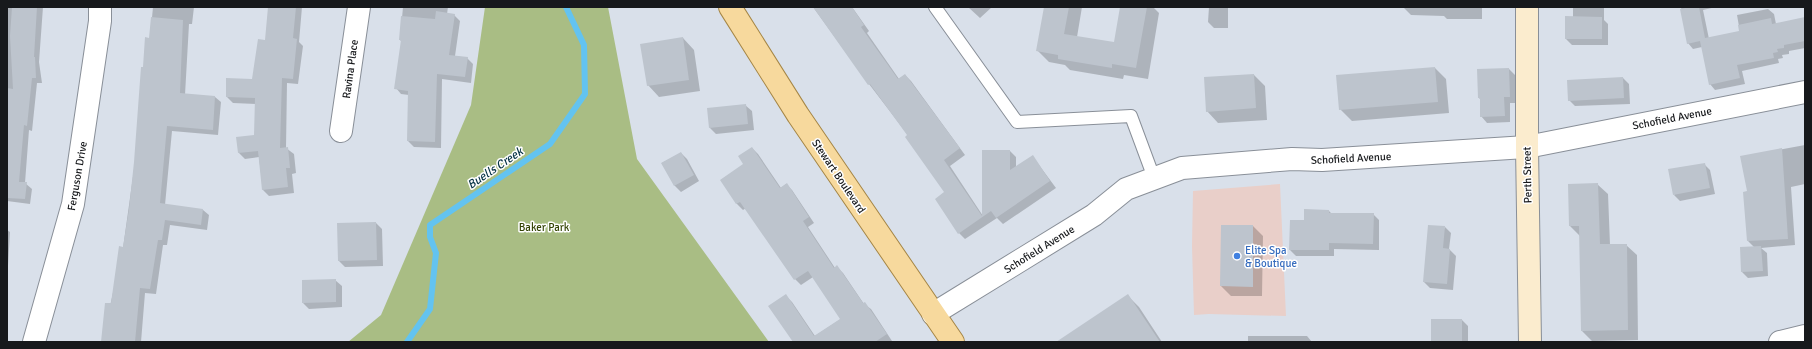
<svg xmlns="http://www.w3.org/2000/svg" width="1812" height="349" font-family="Signika,sans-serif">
	<rect width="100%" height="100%" fill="#d9e0ea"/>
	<path fill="#e9cfc9" d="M1280 184 1286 316 1209 314 1194 315 1192 246 1193 191Z"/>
	<path fill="#a9bd84" d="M485 7H608L637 159 769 342H348L381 315 471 105Z"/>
	<path fill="#0003" d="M7 7H43L39 62 42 83H37L32 131 29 130 25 183 32 189 30 204 7 201Z
		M153 7H194L192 24H189L185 95 215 97 221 102 218 135 172 131 165 205 203 210 209 215 207 230 170 225 167 245H163L156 294 145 293 141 342H142H102L123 248 135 162 144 68 150 39Z
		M269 7H302L299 42 303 46 298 84 287 83 286 148 294 154 296 173 292 174 294 193 269 196 263 190 259 157 245 159 239 153 237 138 255 136 256 104 233 103 227 97V79L253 80 266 41Z
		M403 7H448L447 14 454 15 460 21 455 56 467 58 473 64 471 83 442 79 441 148 414 147 408 141 409 95 401 94 396 88 402 42 400 40Z
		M813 7H852L869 31 867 33 899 79 905 75 911 81 965 155 950 166 983 216V151H1010L1016 157V168L1033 157 1056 188 1003 224 997 218 965 239 959 233 946 192 908 135 869 84Z
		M968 7H992L980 18Z
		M1045 7H1082L1077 37 1115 44 1121 7H1153L1159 13 1148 79 1124 75 1123 79 1070 70 1065 65 1049 62 1037 50Z
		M1209 7H1228V28H1214L1208 22Z
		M1403 7H1482V19H1447L1444 16 1411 15Z
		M1573 7H1604V20L1608 24V45H1572L1566 39 1573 18Z
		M1681 7H1716L1703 10 1709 39 1740 32 1737 15 1768 9 1774 14 1776 24 1805 18V48L1789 51V54L1782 55 1783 58 1778 59 1779 63 1742 71 1745 84 1715 90 1710 84 1702 47 1693 49 1688 43Z
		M683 38 694 50 700 91 659 97 648 85Z
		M1435 68 1446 79 1449 113 1352 121 1340 109Z
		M1509 69 1515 75 1516 103H1510V122L1487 123 1481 116V100L1479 98Z
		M1254 75 1265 86 1267 120 1218 123 1207 111Z
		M1623 78 1629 84 1630 104 1575 106 1569 100Z
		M745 105 752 111 754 130 716 134 710 128 708 109Z
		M1804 141H1805V184L1791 187 1795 245 1761 248 1767 253 1768 276 1748 278 1742 272 1754 247 1748 241V192L1741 157 1805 145Z
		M752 148 758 154 781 188 786 184 792 190 814 223 808 227 835 268 837 267 843 273 864 304 871 309 892 341 890 342H794L786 296 792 302 815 336 841 319 813 277 801 285 795 279 746 208 743 210 737 204 721 180 745 164Z
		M681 153 687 159 699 181 681 192 675 186 662 163Z
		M1704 164 1710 170 1715 194 1680 201 1674 195Z
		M1597 184 1608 194 1610 245H1626L1637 255 1638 340 1592 341 1582 331 1580 236 1570 226Z
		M1329 211 1332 214H1373L1379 220V250L1334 249V256H1296L1290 250 1305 221Z
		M376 223 382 229 383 266 345 267 339 261 338 224Z
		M1222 226H1253L1263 236 1262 296H1231L1221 286Z
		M1445 227 1451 233 1449 249 1456 256 1453 290 1430 288 1424 282Z
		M7 230 10 232 8 266H7Z
		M335 280 342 286V307L309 309 303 303Z
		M1128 296 1139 307 1162 342H1078Z
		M1462 320 1468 326V342H1432Z
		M1248 336H1307L1312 342H1248Z"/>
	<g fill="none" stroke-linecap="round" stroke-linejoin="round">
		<path stroke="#63c3f0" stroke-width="6" d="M407 342 430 309 436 253 430 237V225L550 144 585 94 584 45 566 7"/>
	</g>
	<path fill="#bdc4cd" d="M12 7H37L34 57H35L36 78H32L27 126 24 125 19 182H27L25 199 7 198V88L13 89 10 36Z
		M268 7H296L293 38 297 39 293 79 282 78 280 148 288 147 290 168H286L288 187 262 190 258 151 238 153 236 137 254 135 255 98 226 97V78L252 79 258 39 265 40Z
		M813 7H852L864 25 861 27 898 79 905 74 960 148 944 160 982 216V150H1010V170L1033 155 1050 181 996 218 991 211 958 234 935 199 944 192 905 137 907 135 870 84 868 85Z
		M1044 7H1069L1064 34 1114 42 1120 7H1147L1136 68 1112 64V68L1058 59V55L1036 51Z
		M1690 7H1699L1705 38 1739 31 1738 25 1771 18 1772 24 1805 17V41L1784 45V48L1777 49 1778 52 1773 53 1774 58 1737 65 1740 78 1709 85 1700 41 1687 44 1680 9Z
		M436 11 455 14 449 55 468 57 465 77 437 74 435 142 407 141 408 91 394 89 401 40H399L401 16 435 19Z
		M1565 16 1602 17V39H1565Z
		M151 17 183 20 180 93 215 96 213 130 167 126 160 203 203 209 201 225 165 220 162 240H158L150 289 140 288 135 342H101L105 303H111L119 246 123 247 129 209 134 162 141 67H143L145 37 149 38Z
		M683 37 689 80 647 86 640 44Z
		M1435 67 1438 102 1339 110 1336 75Z
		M1509 68 1510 97H1504L1505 116 1480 117V98H1478L1477 69Z
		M1254 74 1256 108 1206 112 1204 77Z
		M1623 77 1624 98 1568 101 1567 80Z
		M746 104 748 124 709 128 707 108Z
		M752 147 780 188 787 183 809 217 803 221 834 268 837 265 863 303 865 302 887 334 875 342H793L768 306 786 294 814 336 840 319 808 271 794 280 740 202 736 204 720 180 743 164 738 156Z
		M1782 148 1788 239 1747 241 1743 192 1747 191 1740 156Z
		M681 152 694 175 674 186 661 163Z
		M1705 163 1710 188 1673 195 1668 169Z
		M1598 183 1600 244H1627L1628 330 1581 331 1579 226H1569L1568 184Z
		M1304 209 1329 210V213H1374L1373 244 1329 243V250H1289L1290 220H1304Z
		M376 222 377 260 338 261 337 223Z
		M1221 225H1253V287L1220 286Z
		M1428 225 1445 226 1443 248 1450 249 1447 284 1423 282Z
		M1761 246 1763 271 1741 272 1740 247Z
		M336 279V302L302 303V280Z
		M1128 294 1160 342H1056Z
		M1431 319H1462V342H1431Z"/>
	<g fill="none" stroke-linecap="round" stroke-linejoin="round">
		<defs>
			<path id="lane" d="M935 7 1017 122 1131 116 1154 178"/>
			<path id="street" d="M341 131 359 7
				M933 314 1094 215 1126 189 1182 168 1292 159 1322 160 1527 147 1805 92
				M34 342 73 204 100 21V7
				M1780 342 1805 336"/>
			<path id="secondary" d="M1527 7V147L1530 342"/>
			<path id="primary" d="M730 7 798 115 953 342"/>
		</defs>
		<use href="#lane" stroke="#898f98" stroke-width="14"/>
		<use href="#street" stroke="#898f98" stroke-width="24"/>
		<use href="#secondary" stroke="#898f98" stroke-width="24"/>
		<use href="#primary" stroke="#a58646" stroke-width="24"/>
		<use href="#lane" stroke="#fff" stroke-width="12"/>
		<use href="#street" stroke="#fff" stroke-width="22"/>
		<use href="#secondary" stroke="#fbecce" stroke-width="22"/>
		<use href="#primary" stroke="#f7d99d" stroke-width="22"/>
	</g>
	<circle fill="#3f7fe0" stroke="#fff" stroke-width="1.5" cx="1237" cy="256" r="4"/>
	<g text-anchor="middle" stroke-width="3" stroke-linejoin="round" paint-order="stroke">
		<g font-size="11" fill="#17191c" stroke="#fff">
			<text transform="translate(350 69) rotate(-82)" y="4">Ravina Place</text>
			<text transform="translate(1672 118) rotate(-11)" y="4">Schofield Avenue</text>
			<text transform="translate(1351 158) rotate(-3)" y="4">Schofield Avenue</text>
			<text transform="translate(1527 175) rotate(-91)" y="4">Perth Street</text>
			<text transform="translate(77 176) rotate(-80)" y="4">Ferguson Drive</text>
			<text transform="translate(839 176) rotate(56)" y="4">Stewart Boulevard</text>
			<text transform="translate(1039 249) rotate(-32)" y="4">Schofield Avenue</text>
		</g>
		<g font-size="11" fill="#344405" stroke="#fff">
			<text x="544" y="231">Baker Park</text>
		</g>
		<g font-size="11" fill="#366cbe" stroke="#fff" text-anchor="start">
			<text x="1245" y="254">Elite Spa<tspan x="1245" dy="13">&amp; Boutique</tspan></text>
		</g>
		<g font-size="12" font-style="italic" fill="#053244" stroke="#fff">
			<text transform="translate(495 168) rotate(-34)" y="4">Buells Creek</text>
		</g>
	</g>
	<rect width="1812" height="349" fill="none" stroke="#17191c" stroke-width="16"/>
</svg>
